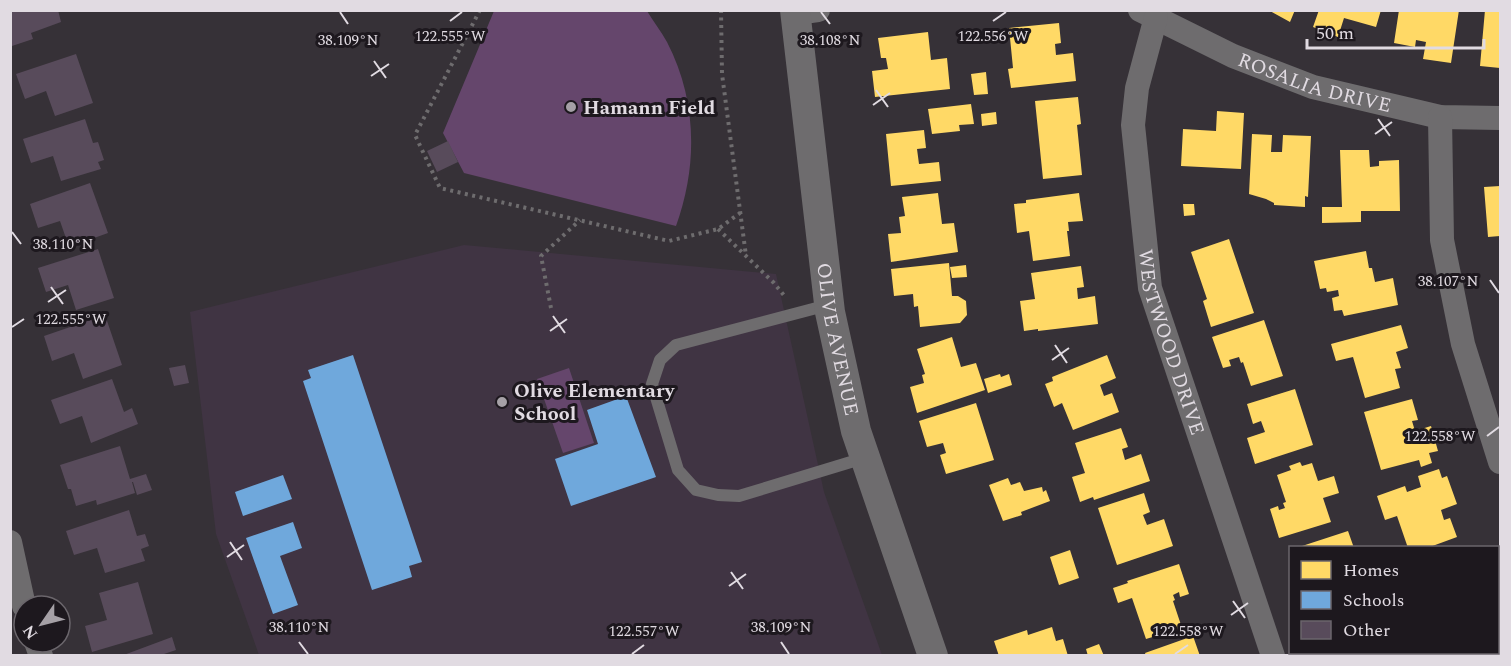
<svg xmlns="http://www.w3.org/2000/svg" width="1511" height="666" font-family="Spectral,serif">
	<rect width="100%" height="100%" fill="#363137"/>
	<path fill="#403443" d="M464 245 776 274 824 492 882 655H259L216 534 190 312Z"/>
	<path fill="#65466c" d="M494 11H647C653 21 661 31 667 42 697 100 698 165 676 226L464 173 443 133Z
		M569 368 594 443 563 453 537 379Z"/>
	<path fill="#ffd966" d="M1268 10H1295L1290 22Z
		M1319 10H1381L1376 27 1344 18 1338 37 1313 27Z
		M1399 10H1459L1451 63 1423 59 1426 42 1416 40 1415 47 1394 43Z
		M1485 10H1500V68L1480 66Z
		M1059 23 1061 43 1055 44 1056 55 1073 53 1076 81 1011 88 1008 69 1013 68 1009 28Z
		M928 32 931 60 947 58 950 89 875 97 872 71 888 69 886 58H881L878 38Z
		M986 72 988 94 974 95 971 74Z
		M1078 97 1081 124 1077 125 1082 175 1043 179 1035 101Z
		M971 104 974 124 959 125 960 131 932 134 928 109Z
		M1217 111 1244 113 1241 169 1181 166 1183 129 1216 131Z
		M996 112 997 124 982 126 981 114Z
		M924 130 926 148 917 149 919 164 939 162 941 181 891 186 886 134Z
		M1252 134 1272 135 1271 152H1282L1283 135 1311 136 1308 197 1305 196V207L1274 205V203L1266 199 1249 194Z
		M1340 150H1369L1370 167 1379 166V161L1399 160 1400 211H1361V222L1322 223V207H1342Z
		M1500 186V236L1488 237 1484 187Z
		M938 193 942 224 954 223 958 252 891 262 888 234 901 233 899 217 905 216 902 197Z
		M1079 193 1083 221 1068 222 1069 231H1067L1070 256 1033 261 1029 231 1017 233 1014 204 1026 203V200Z
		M1183 204H1194L1195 215 1184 216Z
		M1229 239 1254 313 1211 327 1203 301 1207 299 1191 252Z
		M1366 251 1369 268H1372L1375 282 1393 278 1398 305 1344 316 1342 310 1334 311 1332 298 1339 296 1338 290 1327 292 1326 288 1320 289 1314 261Z
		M949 263 952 296H958L966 301 967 315 960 323 920 327 918 306 914 307 913 294 894 296 891 269Z
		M966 265 967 277 952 278 950 267Z
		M1081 266 1084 287 1077 288 1078 299 1095 296 1098 324 1038 331V329L1024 331 1020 301 1035 299 1031 273Z
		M1264 320 1283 376 1251 386 1243 362 1241 363 1239 357 1229 360 1231 366 1223 368 1212 337Z
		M1401 325 1408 348 1396 352 1401 368 1395 369 1400 388 1365 398 1353 357 1336 361 1331 344Z
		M952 337 961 367 976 363 985 390 917 413 910 387 924 383 922 375 925 374 917 349Z
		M1107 355 1116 378 1100 385 1104 396 1112 393 1119 412 1073 430 1062 403 1054 407 1045 384 1053 381 1052 377Z
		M1000 374 1001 377 1009 374 1012 385 988 393 984 379Z
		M1295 389 1313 445 1255 464 1247 438 1265 432 1261 421 1253 424 1247 404Z
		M1412 399 1418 420 1412 421 1415 431 1431 426 1438 451 1429 453 1432 463 1421 467 1419 460 1381 470 1364 412Z
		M976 403 994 460 946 474 940 455 946 453 943 443 927 447 919 421Z
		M1121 428 1128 447 1122 449 1125 460 1141 454 1150 481 1094 500 1093 497 1080 502 1072 477 1085 473 1075 443Z
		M1300 462 1302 466 1312 463 1318 481 1334 476 1339 493 1323 498 1331 522 1279 538 1270 509 1278 506 1279 510 1285 508 1283 503 1286 502 1277 475 1291 470 1289 466Z
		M1439 469 1442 478 1447 476 1457 504 1441 510 1444 520 1450 518 1457 537 1427 548H1408L1397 516 1385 520 1377 496 1405 486 1407 492 1421 487 1418 476Z
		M1008 478 1011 485 1020 482 1024 491 1042 487 1043 492 1046 490 1050 501 1021 512 1022 515 1003 521 989 485Z
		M1144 493 1150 512 1143 515 1147 525 1164 519 1173 546 1117 565 1098 508Z
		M1348 531 1354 548H1299V547Z
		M1070 550 1079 578 1059 585 1050 557Z
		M1179 564 1189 594 1180 597 1179 592 1173 595 1175 600 1173 601 1182 628 1146 639 1132 598 1118 603 1113 588 1128 583 1127 581Z
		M1498 623 1500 631V653L1494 656H1451L1450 652H1498Z
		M1052 627 1056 641 1063 639 1068 656H999L994 641 1027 630 1028 635Z
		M1193 636 1200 656H1146L1145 653Z
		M1099 644 1104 656H1088L1086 649Z
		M1331 652H1380L1381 656H1332Z"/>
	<path fill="#6fa8dc" d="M353 355 422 562 409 566 412 577 372 590 303 381 311 378 308 370Z
		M626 396 656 477 571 506 555 459 598 444 587 410Z
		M283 475 292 499 243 516 235 492Z
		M293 522 302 548 280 556 298 605 273 614 246 538Z"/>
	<path fill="#584b5b" d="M10 10H58L61 22 31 33 33 39 12 46Z
		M76 54 93 103 55 116 46 91 25 99 16 74Z
		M85 119 93 143 98 142 104 160 98 162 101 169 61 181 53 156 31 163 23 139Z
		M448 141 458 162 437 172 427 151Z
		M90 183 108 233 69 247 60 221 38 228 30 204Z
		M98 249 114 298 76 310 68 285 46 292 38 268Z
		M105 315 122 365 83 379 74 353 52 361 44 336Z
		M185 365 189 383 174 386 169 368Z
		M112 379 124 412 132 408 138 424 91 443 82 416 60 424 51 400Z
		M120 446 130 479 146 474 152 490 137 495 133 482H132L135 493 97 505 96 500 76 506 71 489H68L60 465Z
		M129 510 137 536 145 534 149 546 141 549 145 561 105 573 97 548 74 555 66 531Z
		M138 582 153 634 92 652 85 626 107 620 99 593Z
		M172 637 176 650 164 654V656H121Z"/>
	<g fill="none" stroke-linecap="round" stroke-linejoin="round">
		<path stroke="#6e6c6e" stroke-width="4" stroke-dasharray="3 4.5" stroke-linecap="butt" d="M480 10 415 135 440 188 669 241 718 229 740 213
			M721 10 722 74 746 256
			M718 229 774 283 786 298
			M551 308 541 256 580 220"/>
		<path stroke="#6e6c6e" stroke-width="12" d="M828 305 676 345 660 360 652 384 678 470 696 490 718 495 739 496 864 458"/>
		<g stroke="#6e6c6e" stroke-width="24">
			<path id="s1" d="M1140 10 1233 56 1313 87 1440 117 1500 118"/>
			<path d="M796 13 818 10"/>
			<path id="s2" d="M1156 17 1137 88 1133 125 1150 288 1273 656"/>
			<path d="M1440 117 1442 240 1463 344 1500 462"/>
			<path d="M10 542 24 606"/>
			<path d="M36 642 41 656"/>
		</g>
		<path stroke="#6e6c6e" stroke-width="30" id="s3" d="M795 10 830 312 856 431 933 656"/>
	</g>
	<path fill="none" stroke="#e1dbe2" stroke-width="2" d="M340 12 348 24M821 12 830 24M450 21 462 12M993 21 1006 12M374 61 386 78M371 76 389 64M876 90 888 107M873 105 890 93M1378 119 1390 136M1375 134 1392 122M12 232 21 244M1490 280 1499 293M51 287 63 304M48 302 66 290M553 316 565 333M12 327 24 319M550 331 567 319M1055 345 1067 363M1052 360 1069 348M1487 436 1499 427M230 542 242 560M227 557 244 545M731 572 743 589M729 586 746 574M1233 601 1245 618M1231 615 1248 603M299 642 308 654M781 642 789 654M632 654 644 645M1175 654 1188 645"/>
	<g fill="#a5a0a6" stroke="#1d181e" stroke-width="2">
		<circle cx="571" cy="107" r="6"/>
		<circle cx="502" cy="402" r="6"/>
	</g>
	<g text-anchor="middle" stroke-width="6" stroke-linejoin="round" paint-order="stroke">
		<g font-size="20" fill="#e1dbe2" stroke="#1d181e">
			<text dy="7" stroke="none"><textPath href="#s1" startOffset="190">ROSALIA DRIVE</textPath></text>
			<text dy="7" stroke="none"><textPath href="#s3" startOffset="332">OLIVE AVENUE</textPath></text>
			<text dy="7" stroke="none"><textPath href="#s2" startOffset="332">WESTWOOD DRIVE</textPath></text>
		</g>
		<g font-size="20" font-weight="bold" fill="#e1dbe2" stroke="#1d181e" text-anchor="start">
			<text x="583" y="114">Hamann Field</text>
			<text x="514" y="397">Olive Elementary<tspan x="514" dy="23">School</tspan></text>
		</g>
	</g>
	<g font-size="15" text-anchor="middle" fill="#e1dbe2" stroke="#1d181e" stroke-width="6" stroke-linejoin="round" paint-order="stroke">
		<text x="450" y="41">122.555°W</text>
		<text x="993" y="41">122.556°W</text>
		<text x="348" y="45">38.109°N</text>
		<text x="830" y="45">38.108°N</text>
		<text x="63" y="249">38.110°N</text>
		<text x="1448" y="286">38.107°N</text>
		<text x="71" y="324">122.555°W</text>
		<text x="1440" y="441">122.558°W</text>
		<text x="299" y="632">38.110°N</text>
		<text x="781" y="632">38.109°N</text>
		<text x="644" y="636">122.557°W</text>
		<text x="1188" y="636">122.558°W</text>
	</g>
	<rect width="1511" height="666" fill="none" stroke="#e1dbe2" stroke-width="24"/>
	<rect x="1289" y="546" width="210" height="108" fill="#1d181e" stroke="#6b666c" stroke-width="1.5"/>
	<rect x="1301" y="561" width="30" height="18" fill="#ffd966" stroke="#6b666c" stroke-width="1.5"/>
	<text x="1343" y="576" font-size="18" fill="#e1dbe2">Homes</text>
	<rect x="1301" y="591" width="30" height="18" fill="#6fa8dc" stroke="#6b666c" stroke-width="1.5"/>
	<text x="1343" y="606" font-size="18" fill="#e1dbe2">Schools</text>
	<rect x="1301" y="621" width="30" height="18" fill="#584b5b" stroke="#6b666c" stroke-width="1.5"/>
	<text x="1343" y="636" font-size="18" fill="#e1dbe2">Other</text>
	<g transform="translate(42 624) rotate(235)"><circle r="28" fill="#1d181e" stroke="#6b666c" stroke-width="1.5"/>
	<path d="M0-4.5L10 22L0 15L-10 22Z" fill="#a5a0a6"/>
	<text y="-9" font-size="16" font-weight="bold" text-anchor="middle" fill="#e1dbe2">N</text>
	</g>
	<path d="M1307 39v9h177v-9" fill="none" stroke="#e1dbe2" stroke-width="3"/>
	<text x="1316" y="39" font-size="18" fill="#e1dbe2" stroke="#1d181e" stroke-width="4.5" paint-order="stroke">50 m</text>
</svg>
